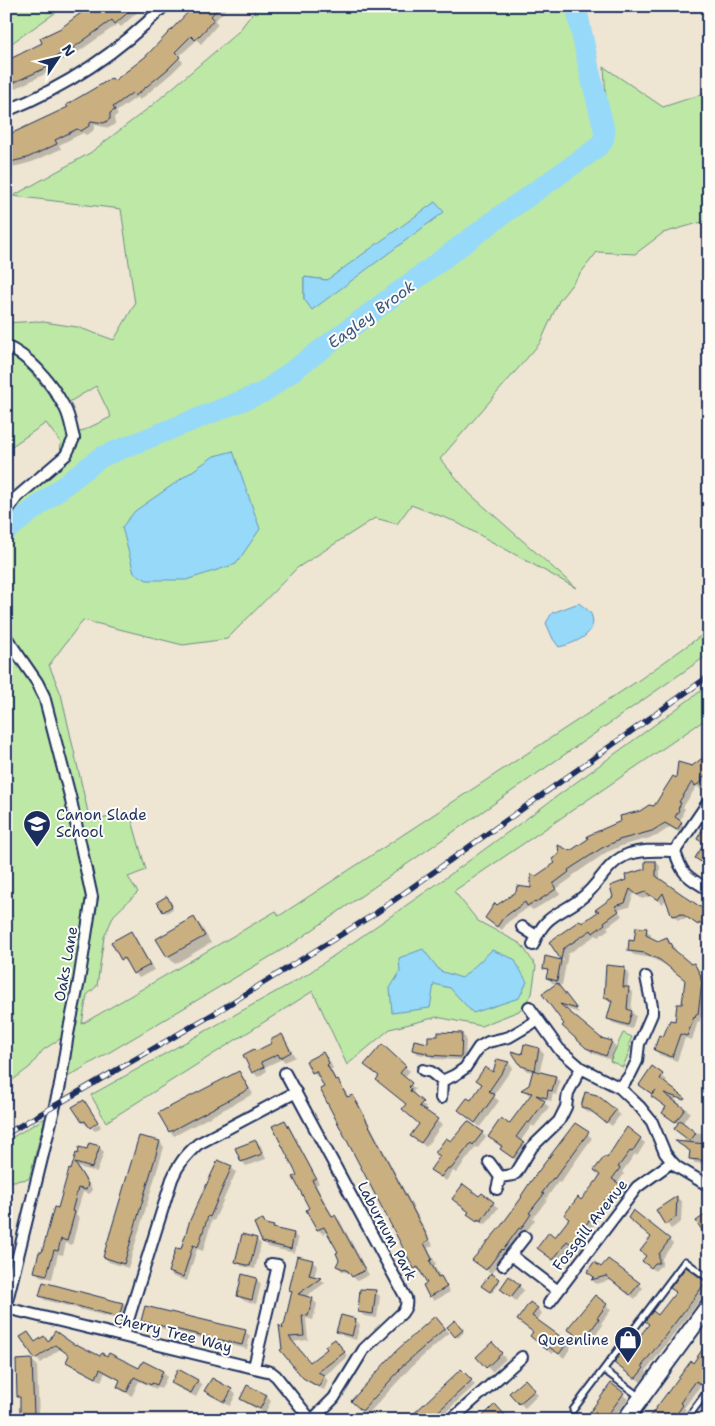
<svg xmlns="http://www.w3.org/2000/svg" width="715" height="1426" font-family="'Shantell Sans',sans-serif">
	<rect width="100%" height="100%" fill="#eee5d3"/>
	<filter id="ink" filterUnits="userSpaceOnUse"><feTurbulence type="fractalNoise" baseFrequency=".02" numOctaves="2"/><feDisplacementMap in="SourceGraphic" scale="10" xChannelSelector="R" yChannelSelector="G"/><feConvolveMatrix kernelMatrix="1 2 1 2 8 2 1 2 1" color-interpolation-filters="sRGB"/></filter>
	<g filter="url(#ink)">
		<path fill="#bee8a5" stroke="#6c8c82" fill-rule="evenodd" d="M6 6H65L6 47Z
			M258 6H570L600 140 505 206 277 383 513 217 609 145 604 67 663 107 709 92V220L663 233 635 254 597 252 559 301 540 343 440 459 470 494 576 588 454 521 411 505 397 524 375 518 297 568 227 639 183 645 83 620 49 665 61 694 90 821 130 813 146 870 128 877 138 892 114 915 104 937 97 986 87 995 82 1024 276 911 279 916 639 680 709 630V654L295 942 66 1078 75 1029 43 1050 30 1067 6 1085V520L17 497 65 455 74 438 80 432 111 417 96 386 66 404C50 380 34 353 6 340V323L37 321 77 327 114 340 135 304 121 209 13 196 90 153 150 107 238 32ZM304 277 327 280 304 299Z
			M10 353C37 376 57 401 71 434L60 455 61 443 46 423 6 450V355Z
			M709 685V717L454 891 478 921 521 944 536 966 532 994 519 1011 481 1026 437 1017 390 1029 347 1065 313 991 106 1122 91 1095 306 975 444 879Z
			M623 1033 632 1037 628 1046 631 1047 623 1067 610 1061Z
			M45 1118 29 1179 6 1182V1141Z"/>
		<path fill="#97d9f9" stroke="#6595bb" d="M435 202 444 212 312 310 304 299V277L327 280Z
			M233 451 260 529 236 564 186 580H147L134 573 122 527 135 511 214 456Z
			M579 603C582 606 589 610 591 614 600 634 573 644 559 647L553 639 546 623 552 613Z
			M423 949 440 971 462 978 492 950 514 959 527 982 519 998 473 1013 450 988 434 984 430 1008 392 1013 390 988 400 972 399 958Z"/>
		<path fill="#0003" d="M101 6H144L121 27 118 24 78 52 51 66 53 70 6 93V62L44 44Z
			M195 6H228L215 21 218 24 208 36 201 44 197 40 178 57 183 62 172 73 140 100 137 97 116 112 118 115 114 117 115 124 109 128 95 125 93 131 86 135 83 133 59 145 61 149 32 162 6 169V138L69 108 115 82 146 58Z
			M709 745V754L704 748Z
			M709 755V781L705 784 706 786 701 790 697 786 683 807 685 809 682 814 683 815 679 822 686 827 682 834 670 827 657 836 624 845 607 852 572 876 573 877 556 889 560 894 533 910 529 907 508 922 502 930 486 918 497 907 533 890 536 878 570 853 655 807 677 780Z
			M709 835V867L697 858 705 845 698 839Z
			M656 862 660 866V880L709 914V931L688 918 678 920 673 915 666 898 663 904 651 896 642 899 634 893 629 907 618 910 622 916 607 927 609 929 598 937 596 935 568 954 562 985 552 983 548 978 549 973 544 968 546 958 564 961 551 942 583 924 599 913 597 910 615 897 628 881Z
			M168 900 173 909 166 913 164 911Z
			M194 918 201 926 211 943 175 964 168 957Z
			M646 930 651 934 650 939 658 942 667 938 676 950 675 952 691 966 694 964 698 969 705 981 704 982 706 987 703 1018H700V1022L698 1021 692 1040 685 1038 677 1061 660 1055 655 1050 676 1023 683 1006 686 980 666 965 651 958 634 955 629 951Z
			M130 932 135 937 154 970 139 978 128 963H127L122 959Z
			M624 968 629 973 627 988 633 993 631 1011 636 1016 632 1029 613 1023 608 1018 613 1003 605 997Z
			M557 984 579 1013 562 1007 600 1039 612 1042 616 1047 611 1060 592 1053 564 1026 566 1024 544 994Z
			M461 1034 466 1038 465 1060 433 1059 430 1056 418 1054 414 1049Z
			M282 1036 286 1041 295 1057 285 1062 282 1059 265 1067 267 1071 258 1077 253 1072 256 1052 273 1043Z
			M525 1046 539 1049 544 1054 539 1073 555 1077 560 1082 556 1095 553 1094 551 1101 539 1098 549 1107 534 1127 532 1125 520 1142 528 1149 518 1162 494 1141 509 1126 531 1096 523 1090 530 1085 534 1072 527 1071 522 1065Z
			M323 1053 328 1058 333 1068 331 1070 337 1081 342 1086 349 1098 353 1097 358 1102 433 1245 428 1248 436 1264 434 1266 450 1292 434 1301 430 1296 428 1283 422 1272 420 1273 415 1268 320 1076 317 1077 313 1072Z
			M498 1060 508 1063 513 1067 493 1096 499 1101 480 1127 464 1114 483 1085 478 1080 494 1074Z
			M405 1067 410 1071 404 1078 415 1089 413 1092 415 1094 414 1096 426 1108 424 1111 442 1125 426 1147 417 1140 420 1124 407 1104 371 1069Z
			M652 1068 667 1080 664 1084 679 1096 675 1100 690 1112 682 1124 693 1132 709 1134V1168L705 1164 695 1163 691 1158V1152L682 1144 686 1138 678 1124 669 1117 667 1108 645 1089Z
			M239 1072 243 1077 253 1094 174 1136 170 1131Z
			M84 1101 97 1121 87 1126 83 1122Z
			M582 1107 615 1111 620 1115 612 1126 596 1114 587 1112Z
			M284 1121 289 1126 319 1183 316 1185 333 1217 335 1216 340 1221 369 1275 357 1281 351 1274 342 1271 337 1266 340 1260 339 1253 328 1232 323 1234 318 1230 308 1211 311 1209 299 1175Z
			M99 1123 101 1127 95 1131 92 1128Z
			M575 1124 592 1138 560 1183 558 1182 546 1199 547 1200 533 1218 535 1220 526 1232 525 1231 509 1254 507 1253 491 1275 500 1282 492 1293 483 1286 492 1274 474 1260 502 1227 524 1197 523 1195 532 1182Z
			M482 1133 486 1137 478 1148 476 1147 456 1173 453 1171 446 1181 436 1174 451 1143Z
			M640 1139 645 1143 637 1156 635 1154 622 1172 624 1174 617 1184 628 1193 622 1200 617 1196 582 1240 587 1245 581 1252 572 1245 558 1263 543 1252 570 1219 581 1201 598 1181Z
			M256 1141 261 1146 266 1159 246 1166 242 1161Z
			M160 1142 164 1147 128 1268 109 1262 104 1257Z
			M99 1147 104 1152 97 1172 78 1167 92 1189 90 1194 83 1192 76 1215 79 1218 72 1245 66 1243 63 1255 58 1254 52 1279 40 1276 35 1271 59 1209 76 1154 79 1155Z
			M231 1167 236 1172 214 1221 212 1220 203 1251 197 1249 187 1281 174 1277 169 1272Z
			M480 1198 493 1203 498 1208 486 1224 484 1223 482 1224 474 1218 470 1212 454 1199Z
			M677 1198 682 1202 681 1222 671 1229 657 1210Z
			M263 1221 276 1230 294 1234 298 1239 295 1253 268 1247 263 1242Z
			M256 1239 261 1244 255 1269 241 1266 237 1261Z
			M669 1240 673 1244 662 1258V1266L659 1267 655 1271 648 1265 647 1257Z
			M312 1261 317 1266 314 1278 320 1279 325 1283 305 1297 312 1299 317 1304 313 1320 306 1318 308 1340 292 1342 310 1363 329 1349 340 1345 348 1357 324 1376 328 1381 324 1390 308 1382 283 1349 285 1326 293 1292 291 1290Z
			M589 1272 639 1284 643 1288 635 1299 611 1280 596 1284 592 1280 595 1277Z
			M256 1279 261 1284 256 1304 243 1300 238 1296Z
			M703 1285 708 1290 646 1371 648 1373 641 1382 615 1363 627 1355 659 1317Z
			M519 1286 524 1290 516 1301 501 1289Z
			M375 1292 380 1296 377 1318 364 1316 359 1311Z
			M40 1296 123 1304 127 1309 124 1321 45 1300Z
			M595 1296 611 1310 601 1323 603 1325 593 1338 595 1340 591 1346 568 1329Z
			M531 1303 542 1313 537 1321 571 1347 564 1358 555 1351 552 1354 536 1341 531 1336 534 1332 523 1324Z
			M435 1318 449 1333 412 1366 367 1415 357 1406Z
			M143 1320 245 1332 250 1336 247 1349 147 1325Z
			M356 1320 360 1325 356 1340 343 1336 338 1331Z
			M455 1322 464 1332 458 1338 448 1327Z
			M28 1333 36 1343 48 1342 75 1347 101 1358 140 1369 163 1372 167 1377 161 1389 157 1387 156 1389 139 1381 132 1396 123 1391 118 1387 121 1381 105 1373 101 1381 72 1366 68 1361 70 1356 60 1349 41 1363 22 1338Z
			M709 1343V1387L707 1389 701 1385 684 1408 686 1410 681 1418 678 1416 674 1420H648L694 1364Z
			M492 1344 506 1359 492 1372 478 1357Z
			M32 1361 37 1365 39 1419H26L21 1414V1399L18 1396Z
			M461 1371 475 1385 437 1420H408Z
			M525 1380 538 1395 525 1408 511 1394Z
			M198 1381 202 1385 196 1397 177 1387 173 1383Z
			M611 1385 628 1399 612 1420H585Z
			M247 1387 267 1396 271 1401 265 1413 246 1403 242 1399Z
			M231 1390 236 1394 230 1406 211 1396 206 1391Z
			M495 1406 508 1420H480Z
			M284 1413 290 1420H275Z"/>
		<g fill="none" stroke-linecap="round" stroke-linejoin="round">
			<path stroke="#97d9f9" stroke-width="21" d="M6 531 101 457 264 392 506 212 593 151 602 143 605 133 590 73 576 6"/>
		</g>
		<path fill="#cab080" stroke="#1b2f5e" d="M90 6H135L115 24 112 20 73 48 47 61 50 66 6 86V61L42 43 40 38 61 28Z
			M194 6H220L211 16 214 19 204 31 195 40 191 36 175 52 180 57 168 69 135 96 132 93 113 107 115 110 110 113V119L104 123 91 121 89 126 81 131 77 129 55 140 57 144 27 158 6 163V136L68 107 66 105 112 78 114 81 145 57Z
			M709 753V773L701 779 703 781 695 786 692 782 679 802 681 803 678 809 679 810 675 817 682 822 677 830 665 823 652 831 619 840 602 848 568 870 569 872 553 884 556 889 535 903 534 902 527 906 525 902 503 918 497 927 485 918 495 903 497 905 516 892 517 886 531 888V874L536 876 555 863 552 859 559 854 558 845 570 851 588 839 587 836 621 821 620 816 640 811 649 805 654 806 673 776 676 778 678 762 692 766Z
			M702 830 709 834V837L705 844 697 839Z
			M702 847 709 851V867L695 858Z
			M645 861H656V876L709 913V930L699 923 698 925 682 914 672 916 663 893 658 900 645 892 637 895 630 889 625 903 615 906 619 911 604 922 605 924 593 933 591 930 563 949 561 960 549 942 580 920 582 923 599 911H596L595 910 613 897 610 886 626 880 625 875 645 869Z
			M167 896 172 906 163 912 157 902Z
			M194 917 205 936 167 957 156 939Z
			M636 927 647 928 646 935 658 941 667 937 669 943 672 944 671 947 691 964 694 963 701 976 700 977 702 982 698 1014H696L695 1018 694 1017 687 1036 680 1034 672 1057 654 1050 659 1035 663 1037 670 1020 675 1021 677 1004H682L685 980 660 960 645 953 628 951 629 940 634 941Z
			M131 931 150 965 133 974 124 958 121 960 111 942Z
			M545 956 561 960 557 981 546 978 548 970 543 969Z
			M606 965 625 967 623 987H629L627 1009 632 1011 628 1025 607 1019 612 1001H609V998H604Z
			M557 983 577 1009 560 1004 601 1038 612 1041 606 1056 586 1048 562 1026 564 1024 542 994Z
			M438 1032 462 1033 461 1057 427 1055V1053L412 1050 414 1040 428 1043V1036H438Z
			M282 1034 291 1052 280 1058 278 1054 261 1062 264 1067 252 1073 243 1055 254 1049 256 1051 272 1043 270 1040Z
			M382 1044 406 1066 400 1073 412 1083 409 1087 411 1089 410 1091 423 1102 419 1106 438 1119 421 1143 410 1136 419 1124 402 1109 406 1104 376 1080 379 1076 364 1065Z
			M524 1044 539 1048 535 1070 521 1066 511 1051 522 1054Z
			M323 1052 329 1063 327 1065 336 1081 338 1080 347 1097 353 1095 429 1240 424 1243 432 1259 430 1261 438 1277 441 1276 447 1287 429 1297 423 1285 427 1283 418 1267 414 1269 320 1089 324 1087 316 1071 312 1073 306 1061Z
			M497 1059 509 1062 489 1091 495 1095 475 1123 458 1110 467 1098 471 1100 482 1084 476 1080 485 1067 493 1072Z
			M652 1066 663 1074 660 1079 685 1098 684 1100 664 1093 685 1109 675 1122 662 1113 666 1107 651 1096 656 1090 652 1094 639 1085Z
			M533 1070 556 1076 552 1091 548 1090 547 1098 536 1095 545 1101 529 1123 527 1122 516 1137 524 1143 513 1158 500 1149 502 1146 488 1137 501 1118 509 1124 532 1093 521 1090 529 1085Z
			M239 1071 249 1089 169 1132 158 1113Z
			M585 1092 597 1095 616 1110 606 1123 590 1110 581 1107Z
			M84 1100 98 1122 90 1128 85 1121 82 1122 72 1107Z
			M285 1120 316 1178 312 1180 323 1201 332 1216 335 1215 365 1270 352 1277 348 1271 336 1266 339 1260 336 1253 338 1252 329 1236 324 1227 317 1230 306 1210 309 1208 293 1177 297 1175 272 1126Z
			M680 1120 696 1133 690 1141 674 1129Z
			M468 1121 483 1132 473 1145 471 1143 451 1169 448 1168 441 1177 430 1170 440 1156 435 1153 446 1138 451 1141Z
			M575 1123 589 1132 554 1179 553 1178 542 1193 544 1194 529 1213 531 1214 521 1229 519 1228 503 1250 502 1249 486 1270 472 1260 501 1226 522 1197 521 1196 531 1181Z
			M627 1127 641 1138 632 1152 630 1151 618 1167 620 1168 612 1179 624 1187 617 1196 612 1192 600 1205 578 1236 583 1240 576 1248 567 1241 553 1260 537 1248 549 1232 555 1237 569 1219 564 1215 578 1197 581 1200 597 1180 600 1175 594 1170 605 1156 607 1158Z
			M139 1136 160 1141 124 1264 103 1257Z
			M256 1140 262 1154 241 1162 235 1148Z
			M675 1141 706 1144 705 1147H709V1161L689 1159 690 1151Z
			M89 1143 100 1146 92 1168 75 1163 88 1184 86 1190 78 1188 72 1211 75 1212 67 1241 61 1239 58 1251 54 1250 47 1275 34 1272 39 1252H42L54 1207 58 1208 69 1169 71 1170 76 1153 78 1154 79 1147 87 1149Z
			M218 1160 232 1166 210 1217 208 1216 198 1247 193 1245 183 1277 168 1272 176 1248 181 1249 190 1220Z
			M463 1184 479 1196 482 1193 494 1202 481 1221 478 1219 477 1221 467 1214 469 1212 452 1199Z
			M677 1196 676 1217 665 1225 656 1210Z
			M633 1210 670 1239 659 1254V1263H655L651 1268 642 1261 646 1256 640 1251 651 1237 628 1218Z
			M709 1212V1241L696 1221Z
			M263 1219 265 1224 274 1226 273 1228 294 1233 291 1249 262 1242 254 1223Z
			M242 1234 257 1238 250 1266 235 1262Z
			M297 1256 313 1260 309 1275 321 1278 298 1294 313 1298 308 1316 302 1315 304 1336 289 1337 310 1362 327 1349 325 1346 335 1339 345 1352 318 1372 324 1375 319 1387 303 1378 280 1350 282 1349 279 1325 283 1329 282 1325H284L292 1291 289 1290Z
			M608 1259 640 1283 630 1295 606 1276 591 1280 594 1277 587 1272 594 1262 601 1267Z
			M686 1267 706 1282 642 1366 644 1368 636 1378H634L614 1363 623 1350 627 1353 649 1324 645 1321 653 1311 658 1315 676 1292 670 1288Z
			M491 1273 499 1279 490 1292 481 1286Z
			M242 1274 257 1278 252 1300 237 1296Z
			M509 1276 520 1285 511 1297 500 1289Z
			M43 1282 123 1303 119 1317 39 1296Z
			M360 1289 376 1290 373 1314 358 1312Z
			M595 1295 607 1304 597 1318 599 1319 589 1333 591 1335 586 1342 567 1329Z
			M530 1302 538 1308 532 1316 568 1342 559 1354 549 1347 547 1350 530 1336 533 1332 517 1320Z
			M145 1306 246 1330 242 1345 141 1321Z
			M341 1315 356 1319 352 1336 336 1332Z
			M435 1316 445 1328 399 1369 400 1370 362 1411 351 1401 396 1351Z
			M455 1320 463 1330 455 1337 447 1327Z
			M55 1331 75 1345 76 1344 100 1356 102 1353 107 1356 109 1353 139 1368 143 1361 163 1371 157 1385 152 1383 151 1385 134 1377 127 1392 117 1387 120 1380 100 1369 96 1378 66 1362 69 1355 55 1345 35 1359 20 1337 28 1332 35 1342 44 1336 48 1342Z
			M709 1340V1385L704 1383 702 1385 696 1381 680 1403 683 1405 676 1415 673 1412 667 1420H647L691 1361 693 1363Z
			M492 1342 502 1353 486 1368 476 1357Z
			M32 1359 34 1415H20V1397H17L16 1360Z
			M178 1369 198 1380 191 1393 171 1383Z
			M461 1369 472 1380 429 1420H407Z
			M212 1378 232 1389 225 1402 204 1391Z
			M525 1379 535 1390 519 1404 509 1393Z
			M611 1383 624 1393 604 1420H584Z
			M247 1385 267 1395 260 1409 240 1399Z
			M495 1404 505 1415 501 1420H479Z"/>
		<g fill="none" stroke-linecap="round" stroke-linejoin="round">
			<defs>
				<path id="lane" d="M604 1370 640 1397
					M573 1410 685 1261 709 1279
					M686 1420 709 1389"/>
				<path id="street" d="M6 111C66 87 119 52 164 6
					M6 346C32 358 52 384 65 408 70 417 71 428 74 438L66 455 17 497 6 512
					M6 637 37 682 44 696 70 796 92 897 79 981 68 1034 60 1085 6 1305
					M675 851 709 801
					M675 851C682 876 688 877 709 890
					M522 927 536 936
					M533 945C545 912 562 915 584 896 601 882 607 862 629 854 644 849 660 851 675 851
					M529 1007 559 1049 581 1068 620 1088 640 1107 652 1122 665 1153 672 1162 677 1167 709 1186
					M423 1070 431 1072 442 1081 441 1098
					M285 1073 406 1298C407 1305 406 1308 402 1313L364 1349 334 1398 312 1420
					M442 1081 455 1075 465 1068 479 1047 488 1042 509 1037 538 1020
					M620 1088 630 1075 637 1061 639 1044 652 1014V1006L646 977
					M489 1162 500 1177 497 1189
					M500 1177 513 1175 516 1173 532 1147 559 1121 566 1107 568 1093 581 1068
					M511 1255 558 1291
					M503 1265 525 1237
					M549 1303 637 1187 672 1162
					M6 1308 271 1372 276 1376 311 1420
					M123 1336 172 1179C178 1164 186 1155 198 1144L296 1092
					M254 1367 278 1265 271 1264
					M451 1420 522 1357"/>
				<path id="secondary" d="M625 1420 709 1305"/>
			</defs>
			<use href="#lane" stroke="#1b2f5e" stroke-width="9"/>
			<use href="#street" stroke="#1b2f5e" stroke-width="14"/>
			<use href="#secondary" stroke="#1b2f5e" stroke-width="19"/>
			<use href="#lane" stroke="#fdfcf7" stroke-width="5"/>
			<use href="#street" stroke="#fdfcf7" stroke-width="10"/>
			<use href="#secondary" stroke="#fdfcf7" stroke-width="15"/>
			<defs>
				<path id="rail" d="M6 1134 215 1013 376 913 709 676"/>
			</defs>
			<use href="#rail" stroke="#1b2f5e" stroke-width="5.5"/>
			<use href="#rail" stroke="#fdfcf7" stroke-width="4" stroke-dasharray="11" stroke-linecap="butt"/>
		</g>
	</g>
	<defs>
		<symbol id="school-pin" viewBox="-11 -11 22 30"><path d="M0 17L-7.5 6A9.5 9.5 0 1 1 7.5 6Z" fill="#1b2f5e" stroke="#fdfcf7"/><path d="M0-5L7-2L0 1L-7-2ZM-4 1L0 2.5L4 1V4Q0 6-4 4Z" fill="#fff"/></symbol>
		<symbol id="shop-pin" viewBox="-11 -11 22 30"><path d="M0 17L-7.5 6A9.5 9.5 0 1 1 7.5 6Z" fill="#1b2f5e" stroke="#fdfcf7"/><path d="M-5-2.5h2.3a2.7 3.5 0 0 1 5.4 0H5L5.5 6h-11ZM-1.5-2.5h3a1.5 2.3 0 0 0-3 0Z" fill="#fff"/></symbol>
	</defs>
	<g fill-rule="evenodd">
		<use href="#school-pin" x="21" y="808" width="32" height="43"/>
		<use href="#shop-pin" x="612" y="1324" width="32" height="43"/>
	</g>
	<g text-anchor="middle" stroke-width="4" stroke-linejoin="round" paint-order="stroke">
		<g font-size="15" fill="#1b2f5e" stroke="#fdfcf7" text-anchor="start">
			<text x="56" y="820">Canon Slade<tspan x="56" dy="17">School</tspan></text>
			<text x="609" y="1345" text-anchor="end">Queenline</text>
		</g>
		<g font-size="15" fill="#1b2f5e" stroke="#fdfcf7">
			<text transform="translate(66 964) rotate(-80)" y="5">Oaks Lane</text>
			<text transform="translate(590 1225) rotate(-52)" y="5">Fossgill Avenue</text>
			<text transform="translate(387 1231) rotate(62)" y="5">Laburnum Park</text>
			<text transform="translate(173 1333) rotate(14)" y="5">Cherry Tree Way</text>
		</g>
		<g font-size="16" font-style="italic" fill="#3a5a85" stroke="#fdfcf7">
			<text transform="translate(371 314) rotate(-36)" y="6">Eagley Brook</text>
		</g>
	</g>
	<rect width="715" height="1426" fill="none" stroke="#fdfcf7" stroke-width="25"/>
	<rect x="12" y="12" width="690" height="1401" fill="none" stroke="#1b2f5e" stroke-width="2" filter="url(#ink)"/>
	<g transform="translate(58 58) rotate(55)" stroke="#fdfcf7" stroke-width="4" paint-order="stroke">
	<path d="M0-4L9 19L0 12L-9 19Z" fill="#1b2f5e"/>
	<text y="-8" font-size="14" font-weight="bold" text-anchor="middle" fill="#1b2f5e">N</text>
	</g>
</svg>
